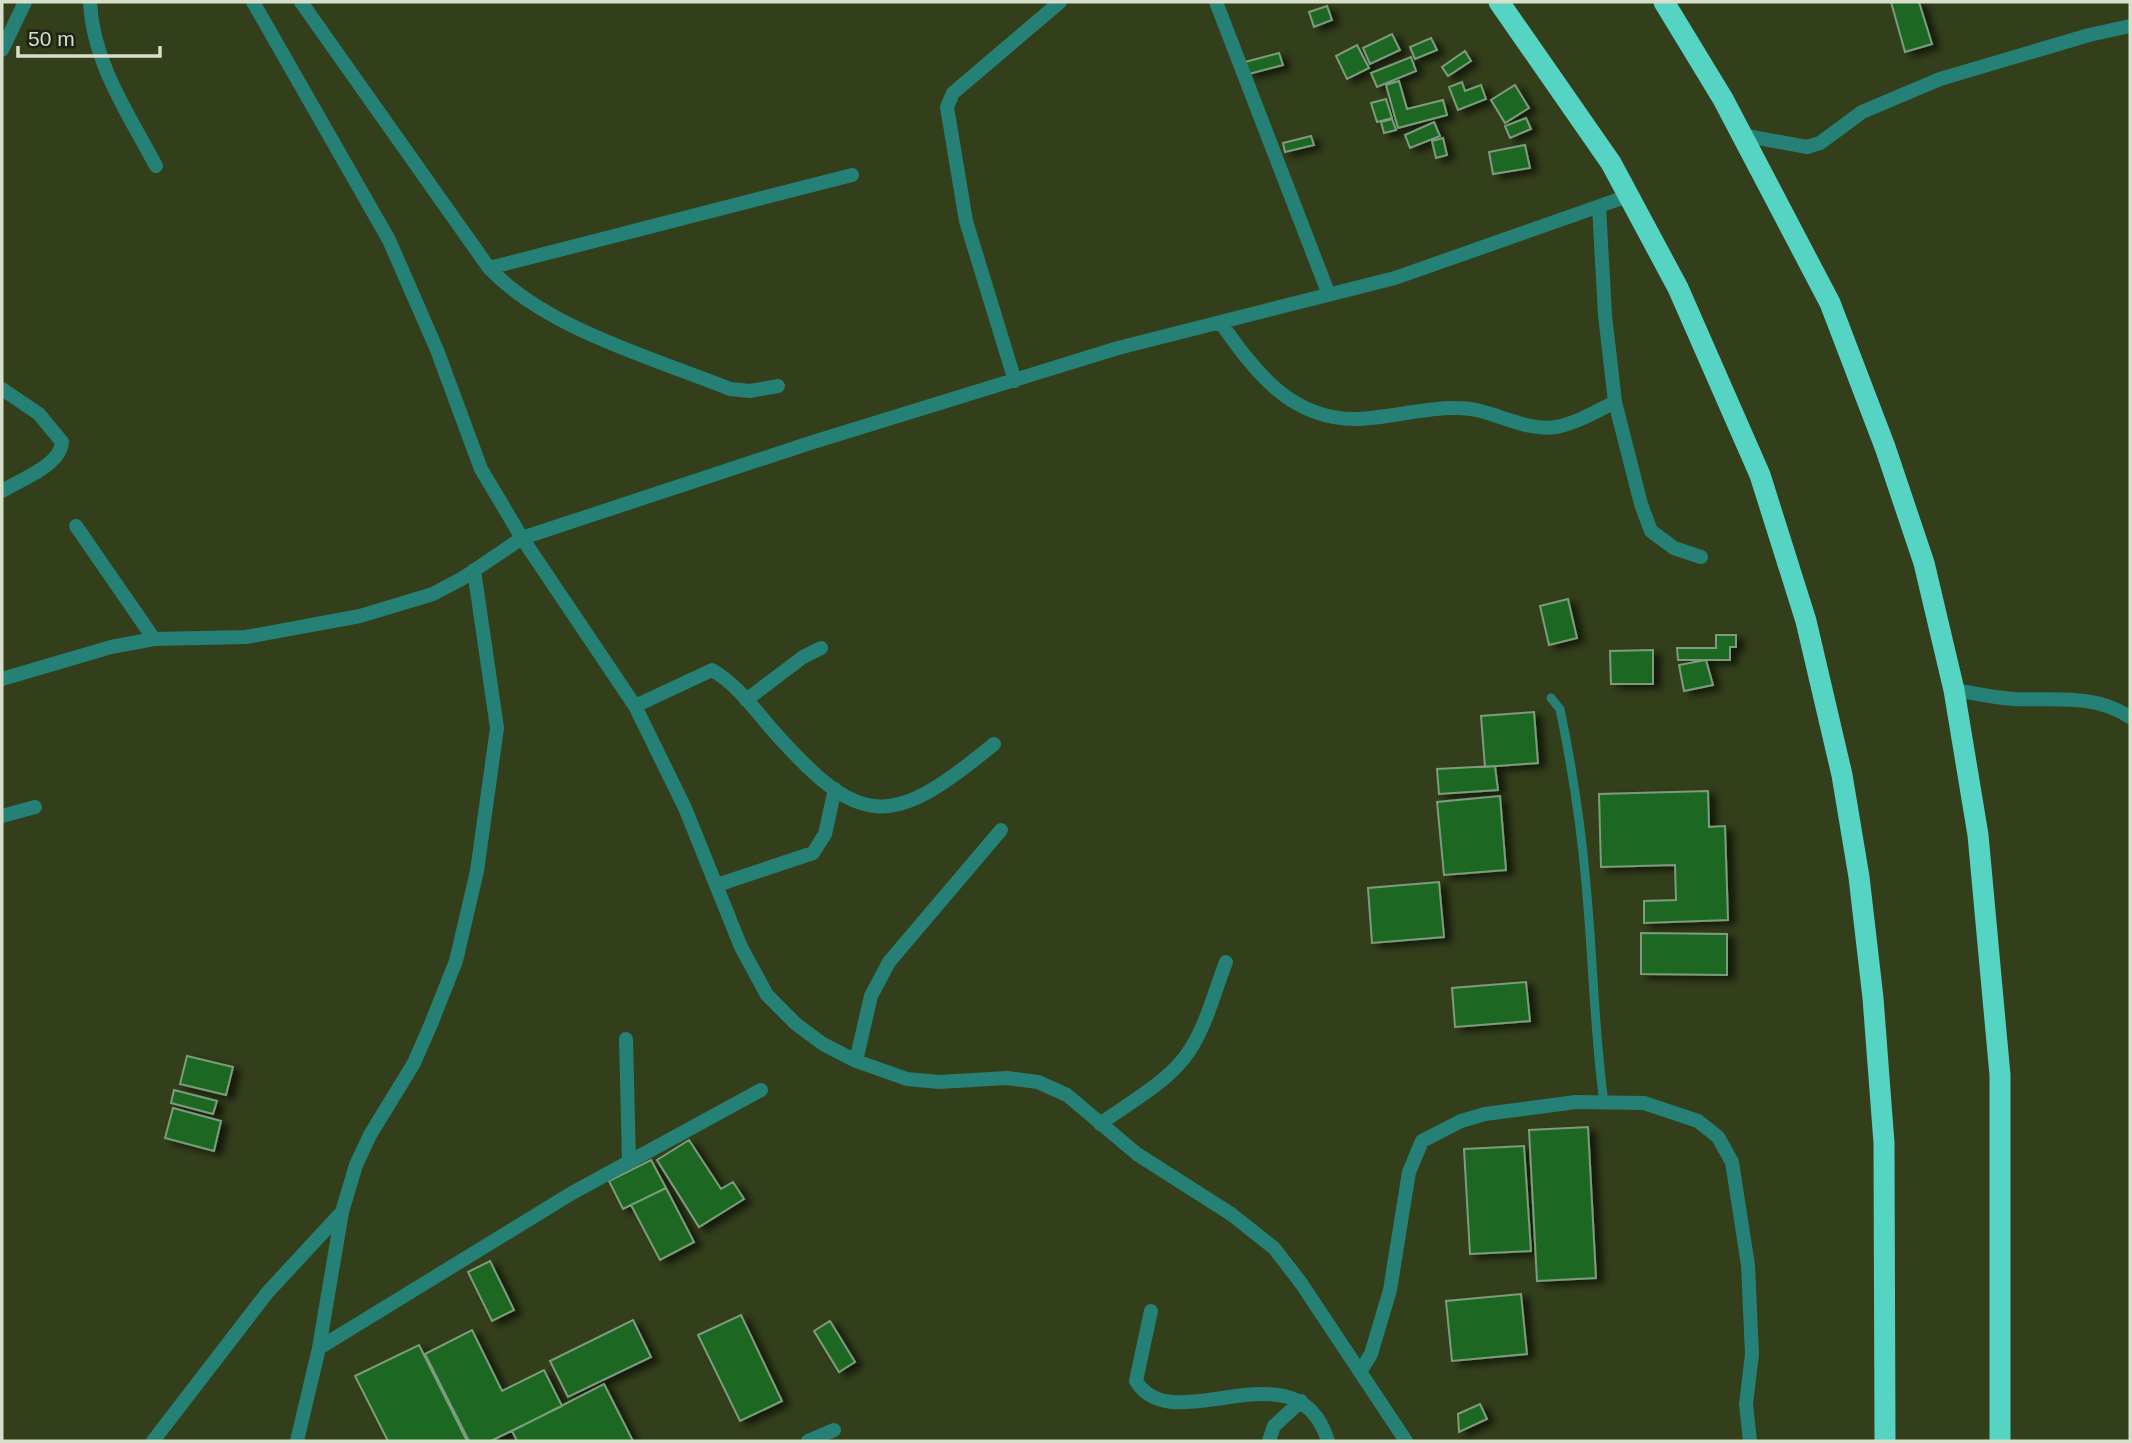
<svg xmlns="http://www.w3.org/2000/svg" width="2132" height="1443" font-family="Arial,sans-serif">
	<defs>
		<filter id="shadow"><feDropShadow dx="7" dy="4" stdDeviation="3.5" flood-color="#0009"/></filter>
	</defs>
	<rect width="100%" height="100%" fill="#333e1b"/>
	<path fill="#1b6821" stroke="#7c9c7c" stroke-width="2" filter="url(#shadow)" d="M1891 2H1919L1932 44 1905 52Z
		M1327 6 1332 20 1314 27 1309 12Z
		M1392 34 1400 50 1370 64 1363 48Z
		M1431 38 1437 50 1415 59 1410 47Z
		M1357 45 1369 68 1347 79 1336 56Z
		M1465 51 1471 61 1448 76 1442 67Z
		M1279 53 1283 65 1249 74 1245 62Z
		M1411 57 1416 71 1377 87 1371 73Z
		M1399 81 1407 109 1443 100 1447 115 1398 128 1386 85Z
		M1462 82 1465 91 1481 85 1486 99 1458 110 1449 87Z
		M1515 85 1529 108 1505 123 1491 100Z
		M1386 99 1392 118 1377 122 1371 103Z
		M1526 118 1531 129 1510 138 1505 126Z
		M1392 119 1396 130 1384 133 1381 122Z
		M1434 122 1440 136 1410 148 1405 135Z
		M1311 136 1314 145 1285 152 1283 143Z
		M1443 138 1447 155 1436 158 1432 141Z
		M1525 145 1530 168 1493 174 1489 152Z
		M1568 599 1577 638 1549 645 1540 606Z
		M1716 635H1736V647H1730V660H1678L1677 648H1716Z
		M1653 650V684H1611L1610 651Z
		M1706 660 1713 685 1684 691 1679 665Z
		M1534 712 1538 763 1485 767 1481 716Z
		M1495 766 1498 790 1439 794 1437 769Z
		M1708 791 1709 827 1725 826 1728 920 1644 923V901L1676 900 1675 865 1601 867 1599 794Z
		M1500 796 1506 870 1444 875 1437 802Z
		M1439 882 1444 937 1372 943 1368 888Z
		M1641 933 1727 934V975L1641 974Z
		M1526 982 1530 1021 1455 1027 1452 988Z
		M187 1056 233 1067 226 1095 180 1084Z
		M174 1090 217 1101 213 1114 171 1103Z
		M173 1108 221 1121 214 1151 165 1138Z
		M1588 1127 1596 1278 1537 1281 1529 1130Z
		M689 1140 721 1189 733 1182 744 1199 699 1227 657 1160Z
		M1524 1146 1531 1251 1470 1254 1464 1149Z
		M651 1160 666 1188 623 1209 609 1181Z
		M666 1188 694 1242 660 1260 631 1205Z
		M490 1261 514 1310 492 1321 468 1272Z
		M1521 1294 1527 1354 1452 1361 1446 1301Z
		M741 1315 782 1401 740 1421 698 1335Z
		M633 1320 651 1357 568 1397 550 1361Z
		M830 1321 855 1362 839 1372 814 1331Z
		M472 1330 502 1391 544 1370 562 1406 491 1441H469L425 1354Z
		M419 1345 467 1441H388L355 1376Z
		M604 1384 633 1441H517L512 1431Z
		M1480 1404 1487 1419 1459 1432 1458 1414Z"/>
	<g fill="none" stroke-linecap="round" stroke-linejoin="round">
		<path stroke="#258076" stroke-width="9" d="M1551 698 1560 709C1572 767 1581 825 1586 884 1593 957 1594 1030 1604 1103"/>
		<path stroke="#258076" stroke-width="14" d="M90 2C93 63 128 113 156 166
			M301 2 489 268C547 329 653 358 730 389L750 391 778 386
			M1216 2 1329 295
			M2 50 25 2
			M1742 135 1807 147 1820 143 1862 112 1940 79 2089 35 2130 26
			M1599 207 1605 315 1615 402 1641 504 1651 531 1674 548 1701 557
			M489 268 852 175
			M1220 322C1255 371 1290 420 1357 419 1391 418 1424 407 1458 408 1491 408 1523 432 1556 427 1577 423 1597 411 1615 402
			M1015 381 966 221 947 107 953 93 1060 2
			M2 389 39 414 62 442C61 465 20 480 2 491
			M76 526 154 639
			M2 679 111 647 154 639 246 637 360 616 433 594 463 578 522 538 481 469 437 350 389 240 253 2
			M1954 690C1974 693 1994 698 2014 699 2055 701 2092 693 2130 717
			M746 700 803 657 821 648
			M635 706 712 670C735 683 753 707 769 726 860 830 890 830 994 744
			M2 816 35 807
			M717 885 813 853 825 834 835 789
			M626 1039 629 1162
			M856 1061 871 996 889 962 1001 830
			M1100 1124C1129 1103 1164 1084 1185 1057 1205 1031 1214 993 1226 962
			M1151 1311 1136 1381C1173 1443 1297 1340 1328 1441
			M319 1348 572 1193 761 1090
			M1360 1372 1371 1354 1390 1290 1409 1172 1422 1141 1461 1121 1485 1114 1576 1102 1644 1103 1698 1121 1718 1137 1732 1162 1748 1265 1752 1354 1746 1404 1750 1441
			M153 1441 267 1293 341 1213
			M297 1441 319 1348 342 1212 356 1165 370 1135 414 1063 431 1024 456 961 477 871 497 728 474 570
			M808 1441 834 1430
			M1269 1441 1274 1426 1301 1401
			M1406 1441 1301 1283 1274 1248 1231 1214 1137 1154 1067 1095 1038 1082 1007 1078 939 1082 907 1079 856 1061 823 1044 796 1024 767 995 741 947 685 808 635 706 522 538 810 443 1118 348 1395 278 1628 196"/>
		<path stroke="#55d3c3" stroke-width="21" d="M1499 2 1611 163 1678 288 1760 475 1806 621 1842 775 1859 877 1873 998 1884 1143 1885 1441
			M1664 2 1723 99 1830 303 1885 447 1924 563 1954 690 1978 835 2000 1075V1441"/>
	</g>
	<rect width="2132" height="1443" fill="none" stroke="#d7dfca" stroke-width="7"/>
	<path d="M18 46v10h142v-10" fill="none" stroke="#d7dfca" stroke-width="3.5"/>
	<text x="28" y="46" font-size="21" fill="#d7dfca" stroke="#1e2313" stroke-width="5" paint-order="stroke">50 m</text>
</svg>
